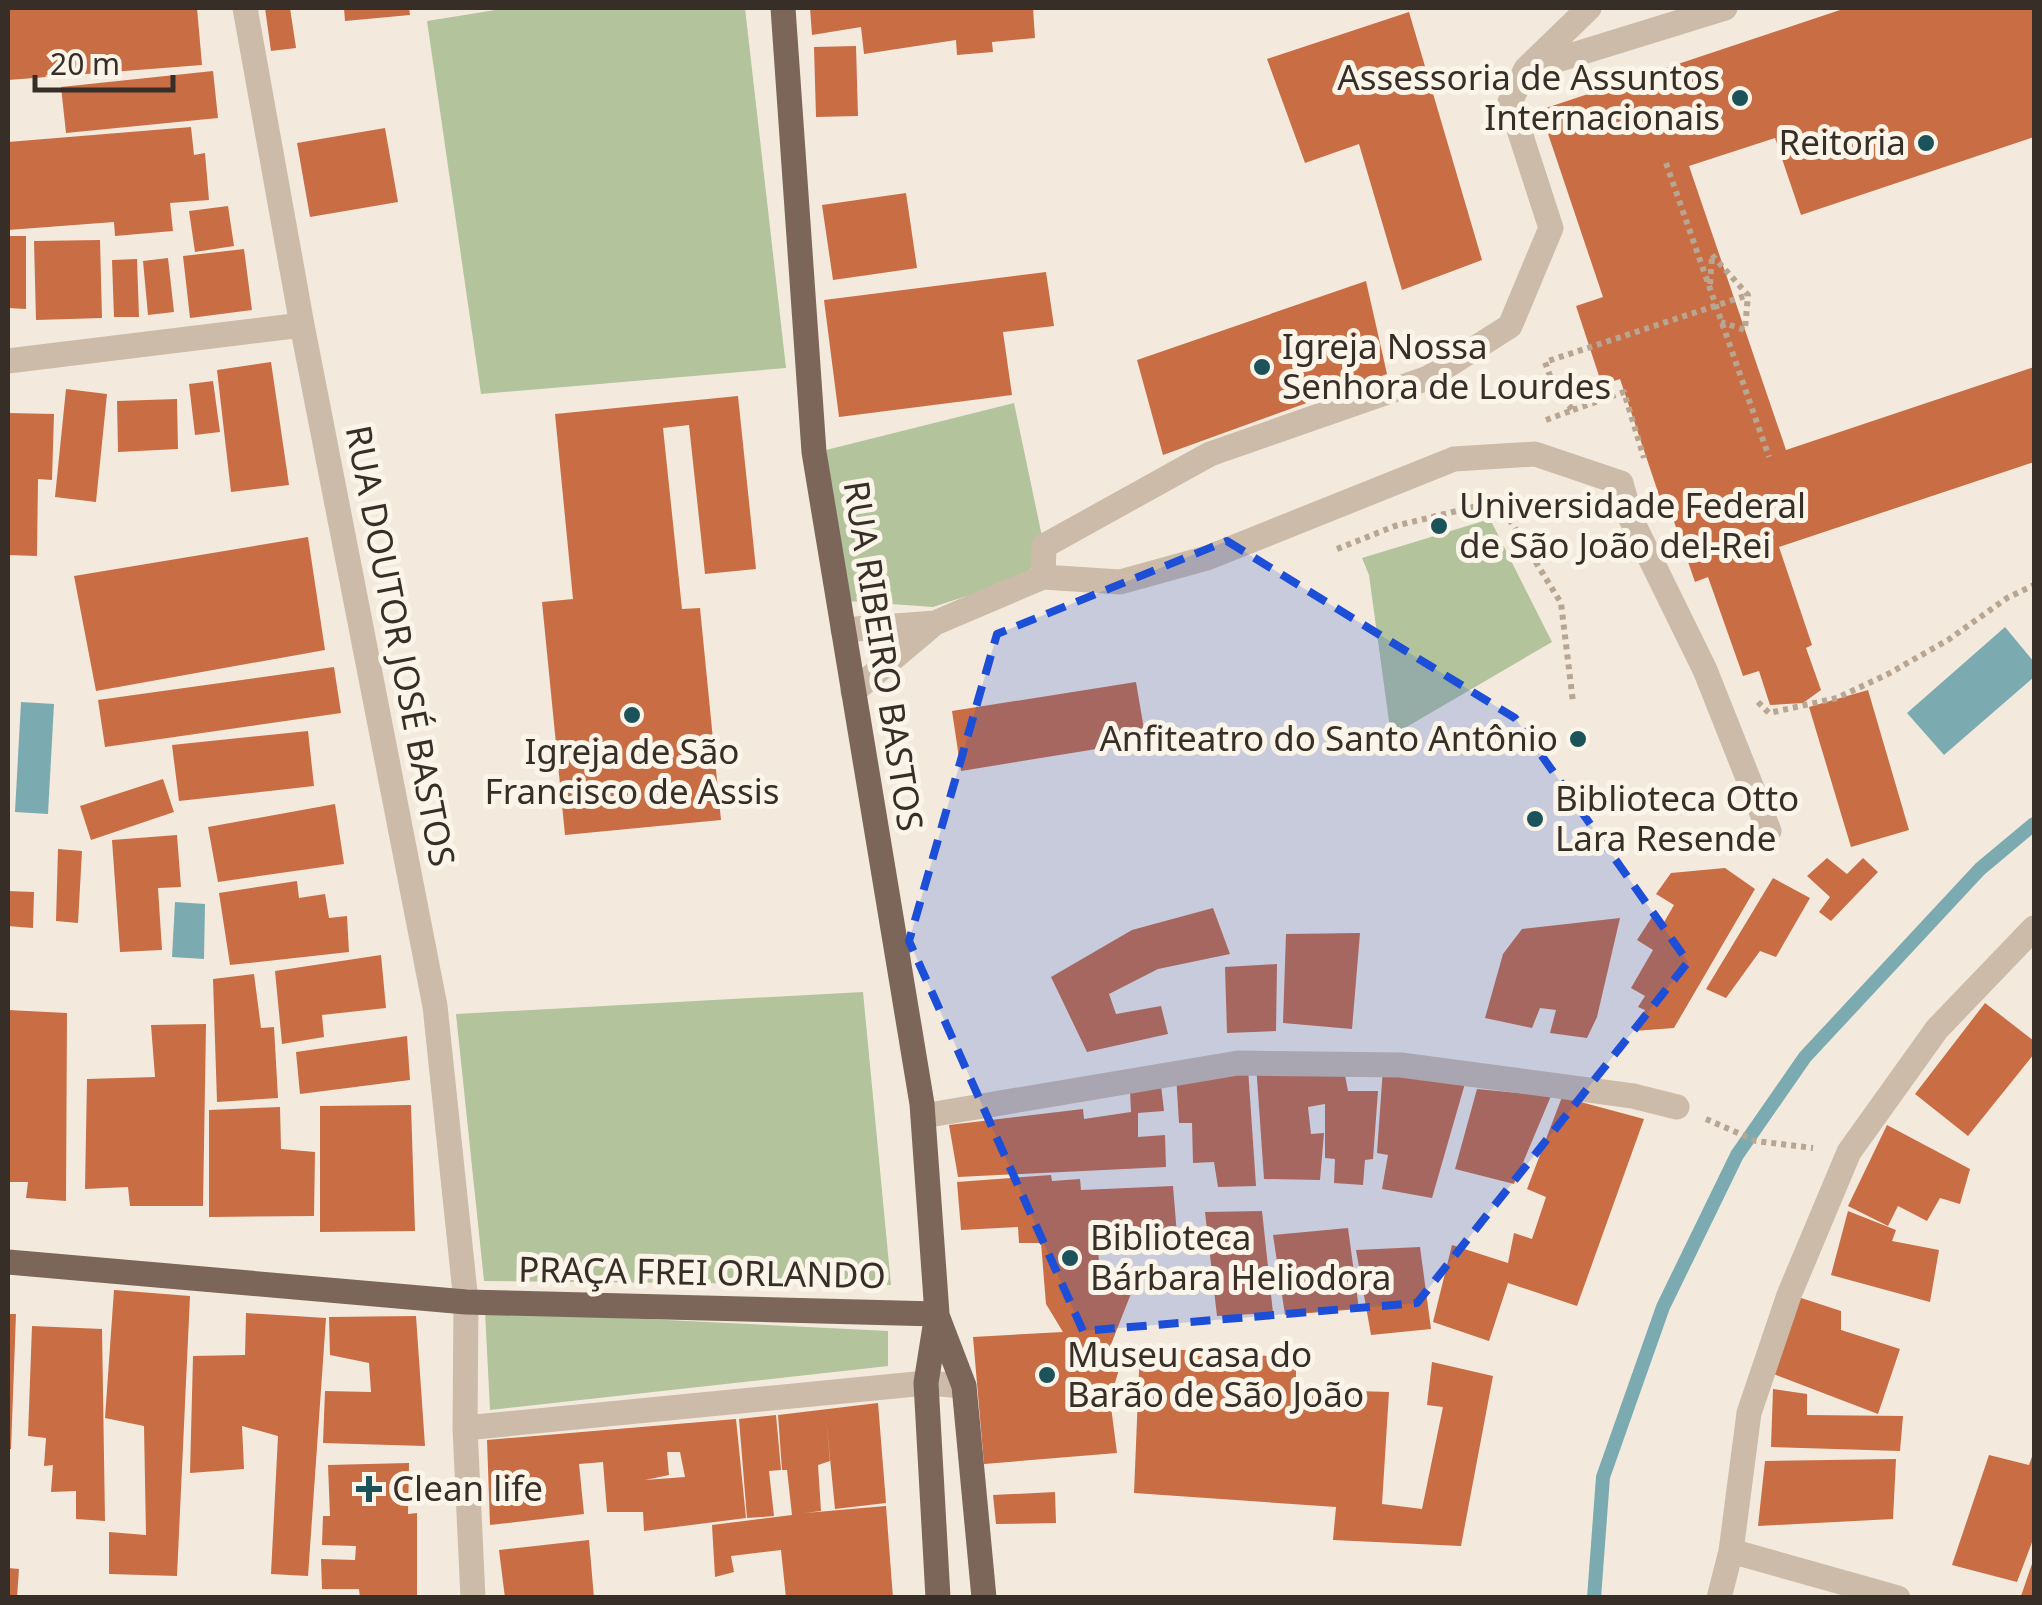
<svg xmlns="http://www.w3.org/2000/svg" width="2042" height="1605" font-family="'Noto Sans',sans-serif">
	<rect width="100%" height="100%" fill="#f3eadd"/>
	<path fill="#b3c39c" d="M508 8H745L786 368 481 394 427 21Z
		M1014 403 1044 546 1025 577 933 607 848 601 826 450Z
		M1490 519 1552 642 1391 736 1369 575 1362 558Z
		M863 992 891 1285 484 1281 456 1014Z
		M485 1311 888 1331V1366L490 1410Z"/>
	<path fill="#7babb1" d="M2005 627 2034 662V677L1944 755 1907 713Z
		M21 702 54 704 48 814 15 812Z
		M175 902 205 904 204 959 172 957Z"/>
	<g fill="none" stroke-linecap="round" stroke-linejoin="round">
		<path stroke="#7babb1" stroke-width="14" d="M1594 1598 1603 1477 1663 1307 1737 1155 1805 1057 1980 869 2034 824"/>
	</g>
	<path fill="#c96d44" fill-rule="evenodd" d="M8 8H197L202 65 8 80Z
		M265 8H290L296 48 271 51Z
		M344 8H409L410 15 345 21Z
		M810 8H1033L1035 38 992 42 993 52 957 55 956 40 864 54 861 27 812 35Z
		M1846 8H2034V137L1801 215 1775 138 1689 166 1786 450 2034 367V462L1779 547 1812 645 1806 648 1821 690 1803 703 1770 705 1759 671 1743 676 1708 577 1695 582 1671 513 1666 516 1620 379 1602 385 1576 306 1603 297 1540 110Z
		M1409 12 1482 260 1402 290 1359 144 1305 163 1267 59Z
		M856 46 858 116 816 117 814 47Z
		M213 71 218 118 66 133 61 87Z
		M191 127 194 155 205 153 209 200 170 203 173 231 115 236 114 222 8 230V142Z
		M385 128 398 202 310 217 297 143Z
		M906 193 917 268 833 280 822 205Z
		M228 206 234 246 195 252 189 211Z
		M8 236H26V309L8 308Z
		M100 240 102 318 36 320 34 241Z
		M244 249 252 310 190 318 183 256Z
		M168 258 174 312 148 315 143 261Z
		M137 259 139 317H114L112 260Z
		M1046 272 1054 326 1003 332 1012 395 839 417 824 300Z
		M1366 281 1387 374 1163 455 1137 360Z
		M271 362 289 485 231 492 217 370Z
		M213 381 220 432 195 435 189 384Z
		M66 389 107 394 96 502 55 497Z
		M738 396 756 569 705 574 689 425 663 428 682 609 700 608 721 820 565 835 542 602 573 599 555 414Z
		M177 399 178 449 118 452 117 401Z
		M8 413 54 414 52 480 38 479 37 556 8 555Z
		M308 537 325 650 96 691 74 576Z
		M334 667 341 713 105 747 98 700Z
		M1136 682 1146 741 961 771 952 711Z
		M1868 690 1909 830 1851 847 1809 707Z
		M308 731 314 786 179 801 172 745Z
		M163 779 174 812 91 840 80 806Z
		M335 804 344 864 218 882 208 827Z
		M177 835 181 887 158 888 162 950 120 952 112 840Z
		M58 849 82 851 78 923 56 921Z
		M1827 858 1847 874 1863 858 1878 872 1831 921 1819 912 1830 897 1807 876Z
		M1725 868 1755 889 1674 1028 1634 1031 1645 1010 1638 1007 1645 996 1631 988 1653 950 1637 940 1652 917 1663 924 1674 905 1656 894 1671 873Z
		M1773 878 1810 898 1776 957 1760 951 1726 998 1706 989Z
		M297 881 299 898 325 894 329 918 347 916 349 952 230 965 219 893Z
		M8 891 34 892 33 928 8 926Z
		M1213 908 1230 954 1158 969 1109 994 1116 1014 1161 1006 1168 1034 1087 1052 1051 977 1132 930Z
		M1620 918 1597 1017 1587 1038 1550 1033 1556 1010 1540 1008 1532 1028 1485 1018 1503 954 1522 929Z
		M1360 933 1352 1029 1283 1023 1286 934Z
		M381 955 386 1008 322 1015 324 1037 282 1044 275 971Z
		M1277 964 1276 1031 1227 1033 1225 967Z
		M254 974 261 1028 274 1027 278 1098 217 1102 213 979Z
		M1985 1003 2034 1041V1054L1968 1136 1915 1094Z
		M8 1010 67 1013 66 1201 26 1198 28 1182H8Z
		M206 1024 203 1206H130L128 1187 85 1189 87 1079 155 1077 151 1025Z
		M407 1036 410 1080 300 1094 296 1052Z
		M1256 1064 1344 1070 1348 1091H1378L1373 1159 1365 1160 1363 1185 1334 1183 1335 1159 1325 1158V1104L1308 1107 1311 1134 1324 1133 1320 1180 1264 1179Z
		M1248 1068 1256 1186 1218 1187 1214 1162 1193 1163 1192 1123H1179L1176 1074Z
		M1383 1068 1466 1080 1432 1198 1382 1189 1388 1155 1377 1153Z
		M1161 1085 1164 1111 1138 1113V1137L1165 1135 1166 1167 958 1177 949 1125 1083 1109 1084 1119 1131 1112 1130 1090Z
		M1477 1089 1551 1096 1514 1184 1455 1169Z
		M1562 1097 1644 1119 1577 1306 1508 1283 1489 1341 1433 1322 1452 1245 1508 1263 1514 1233 1532 1239 1546 1197 1527 1189Z
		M411 1105 415 1231 320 1232V1106Z
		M280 1107 281 1149 315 1152 314 1216 209 1217V1110Z
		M1887 1125 1970 1169 1960 1204 1940 1198 1927 1221 1898 1206 1888 1226 1848 1206Z
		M1051 1175 1052 1181 1080 1179 1081 1190 1173 1186 1177 1235 1097 1239 1100 1273 1132 1291 1110 1347 1125 1350 1110 1399 1117 1453 984 1464 973 1337 1063 1332 1046 1304 1041 1243H1019L1018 1227 961 1230 957 1182Z
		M1262 1211 1273 1313 1217 1316 1205 1212Z
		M1848 1211 1896 1230 1892 1241 1939 1250 1930 1302 1831 1275Z
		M1348 1228 1359 1309 1285 1315 1273 1235Z
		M1420 1247 1431 1329 1371 1335 1356 1250Z
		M114 1290 190 1296 177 1576 109 1574V1532L146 1535 144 1426 105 1418Z
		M1795 1296 1841 1311V1330L1900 1349 1878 1414 1771 1373Z
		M246 1313 326 1318 308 1576 271 1574 278 1436 242 1426 244 1469 190 1473 193 1356 245 1355Z
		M8 1314H16L11 1449H8Z
		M416 1316 425 1446 323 1443 325 1391 371 1392 369 1363 330 1355 329 1317Z
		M32 1326 102 1329 105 1521 76 1519V1491L51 1492 53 1465 44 1466 46 1438 28 1436Z
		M1140 1347 1296 1358V1389L1389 1392 1382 1504 1422 1509 1443 1407 1427 1405 1432 1362 1493 1376 1461 1546 1333 1540 1336 1507 1134 1493Z
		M1773 1389 1807 1394V1415L1903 1416 1900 1451 1771 1447Z
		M878 1403 886 1503 835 1509 826 1418 830 1461 818 1465 821 1511 805 1513 886 1506 893 1598H786L781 1550 731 1556 734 1572 715 1577 712 1525 792 1515 787 1470H782L778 1415Z
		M776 1415 781 1470 769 1471 774 1516 747 1518 739 1419Z
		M736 1419 746 1518 644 1531 643 1512H607L603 1462 579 1464 584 1514 490 1525 487 1440ZM667 1452H680L685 1477 645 1480 669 1475Z
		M2034 1451V1537L2017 1582 1952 1565 1989 1455 2029 1465Z
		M1896 1459 1893 1519 1758 1526 1765 1461Z
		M409 1463 408 1514 417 1513V1598H360L359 1589H322L321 1559 355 1560 356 1546 322 1545 323 1516H330L328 1465Z
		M1055 1492 1056 1523 996 1524 993 1495Z
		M589 1540 594 1598H505L499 1550Z
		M2034 1558V1598H2026L2021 1596Z
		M8 1568 19 1569 17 1598H8Z"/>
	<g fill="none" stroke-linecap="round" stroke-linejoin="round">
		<path stroke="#b8a592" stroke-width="6" stroke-dasharray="5 5" stroke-linecap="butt" d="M1666 163 1769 457
			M1712 255 1748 295 1745 330 1721 322
			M1710 284 1712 257
			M1573 410 1624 392 1644 458
			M1546 420 1573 410 1555 390 1545 362 1748 295
			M1337 549 1395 526 1498 501 1561 603 1573 702
			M1758 702 1769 713 1837 698 1888 674 1948 640 2007 598 2034 585
			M1706 1119 1756 1141 1813 1148"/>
		<path stroke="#ccbba8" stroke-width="25" d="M245 8 302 325 435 1006 466 1302 465 1428 473 1598
			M1531 68 1725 8
			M8 361 302 325
			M1043 577 1120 582 1207 558 1454 459 1535 454 1621 483 1631 519 1705 670 1769 831
			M843 630 935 623
			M853 692 935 623 1043 577 1044 546 1210 454 1428 378 1510 326 1551 228 1510 102 1526 69 1589 8
			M923 1116 1238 1063 1401 1065 1633 1096 1677 1107
			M465 1428 926 1383 964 1386
			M1731 1551 1898 1598
			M1719 1598 1731 1551 1749 1413 1789 1295 1849 1152 1937 1029 2034 928"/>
		<path stroke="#7b6659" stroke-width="25" d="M783 8 814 452 922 1104 937 1314 926 1383 938 1598
			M8 1262 466 1302 937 1314
			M938 1318 964 1386 984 1598"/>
	</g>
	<path fill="#1d4ed8" fill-opacity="0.2" stroke="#1d4ed8" stroke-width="8" stroke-dasharray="20 12" stroke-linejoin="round" d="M1227 541 1515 718 1688 962 1417 1303 1083 1331 909 941 997 634Z"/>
	<g fill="#1c535b" stroke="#faf4e9" stroke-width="4">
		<circle cx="1740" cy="98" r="10"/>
		<circle cx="1926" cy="143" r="10"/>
		<circle cx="1262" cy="367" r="10"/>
		<circle cx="1439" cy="526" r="10"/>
		<circle cx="632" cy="715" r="10"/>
		<circle cx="1578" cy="739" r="10"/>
		<circle cx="1535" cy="819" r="10"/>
		<circle cx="1070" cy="1258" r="10"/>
		<circle cx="1047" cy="1375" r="10"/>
		<path d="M364 1474h10v10h10v10h-10v10h-10v-10h-10v-10h10z"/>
	</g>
	<g text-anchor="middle" stroke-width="10" stroke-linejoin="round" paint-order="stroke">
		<g font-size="35" fill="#382e28" stroke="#faf4e9" text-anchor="start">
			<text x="1720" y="90" text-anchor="end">Assessoria de Assuntos<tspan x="1720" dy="40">Internacionais</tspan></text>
			<text x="1906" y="155" text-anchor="end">Reitoria</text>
			<text x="1282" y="359">Igreja Nossa<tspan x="1282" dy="40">Senhora de Lourdes</tspan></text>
			<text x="1459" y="518">Universidade Federal<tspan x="1459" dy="40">de São João del-Rei</tspan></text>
			<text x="1558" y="751" text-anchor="end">Anfiteatro do Santo Antônio</text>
			<text x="632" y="764" text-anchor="middle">Igreja de São<tspan x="632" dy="40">Francisco de Assis</tspan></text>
			<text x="1555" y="811">Biblioteca Otto<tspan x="1555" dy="40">Lara Resende</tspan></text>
			<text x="1090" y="1250">Biblioteca<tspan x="1090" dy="40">Bárbara Heliodora</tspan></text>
			<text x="1067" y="1367">Museu casa do<tspan x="1067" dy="40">Barão de São João</tspan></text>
			<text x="392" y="1501">Clean life</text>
		</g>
		<g font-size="35" fill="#382e28" stroke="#faf4e9">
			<text transform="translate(400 646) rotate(79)" y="12">RUA DOUTOR JOSÉ BASTOS</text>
			<text transform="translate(883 656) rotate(81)" y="12">RUA RIBEIRO BASTOS</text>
			<text transform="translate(702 1273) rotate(1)" y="12">PRAÇA FREI ORLANDO</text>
		</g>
	</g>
	<rect width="2042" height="1605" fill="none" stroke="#382e28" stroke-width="20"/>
	<path d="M35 75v15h138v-15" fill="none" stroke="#382e28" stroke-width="5"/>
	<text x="50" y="75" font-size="30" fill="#382e28" stroke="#faf4e9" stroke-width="8" paint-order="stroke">20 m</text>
</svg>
